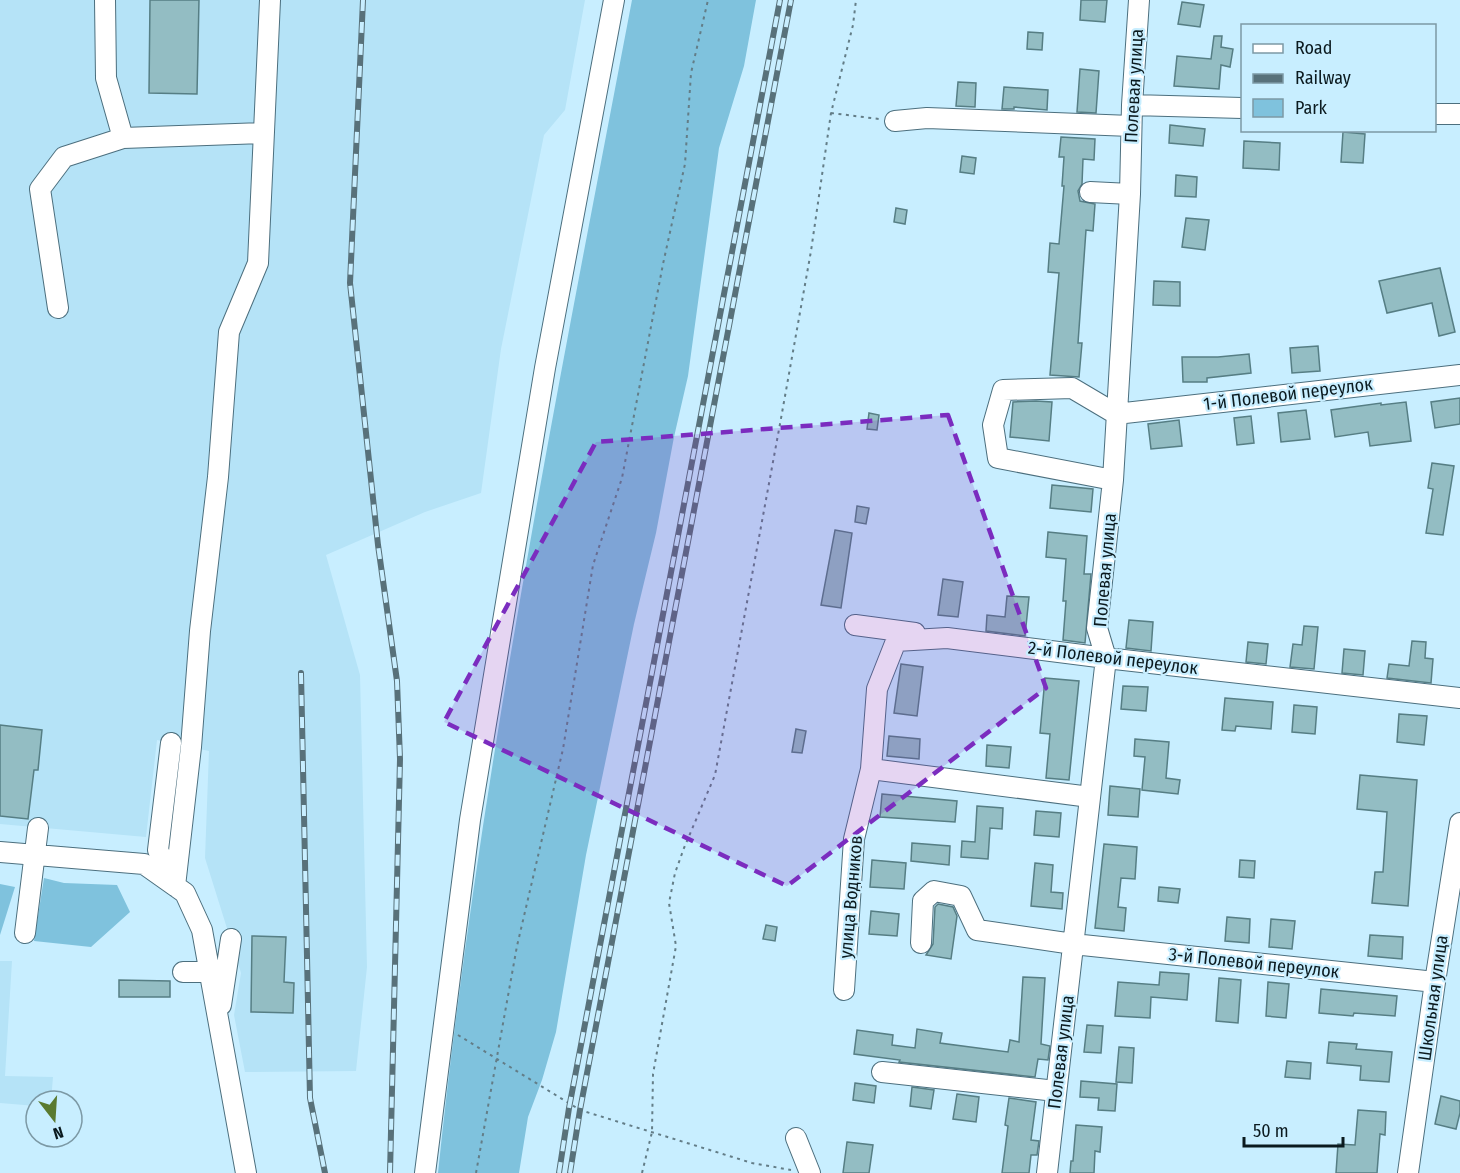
<svg xmlns="http://www.w3.org/2000/svg" width="1460" height="1173" font-family="'Fira Sans Condensed',sans-serif">
	<rect width="100%" height="100%" fill="#c8eeff"/>
	<path fill="#b5e3f7" d="M0 0H585L565 110 544 135 501 349 481 493 425 512 326 555 360 675 367 967 356 1071 245 1072 234 1015 241 973 205 858 209 751 157 740 146 837 0 824Z
		M0 961H12L5 1076 53 1077 51 1101H36V1106L0 1103Z"/>
	<path fill="#7fc2dd" d="M632 0H756L744 66 719 148 688 376 674 437 656 533 634 624 586 855 556 1032 542 1080 528 1117 519 1173H438C479 779 558 389 632 0Z
		M44 878 64 883 117 885 130 912 91 947 34 941Z
		M0 884 15 887 0 935Z"/>
	<path fill="#93bdc3" stroke="#567e84" stroke-width="1.5" d="M150 0H199L197 94 149 93Z
		M1081 0H1107L1105 22 1080 20Z
		M1182 2 1204 5 1200 27 1178 24Z
		M1028 32 1043 33 1042 50 1027 49Z
		M1214 36H1222L1221 47 1233 49 1230 67 1221 65 1219 89 1174 86 1177 56 1211 59Z
		M1080 69 1099 71 1096 113 1077 112Z
		M958 82 976 83 975 107 956 106Z
		M1004 87 1048 90 1047 110 1014 107V109H1002Z
		M1170 125 1205 129 1203 146 1169 143Z
		M1343 132 1365 134 1363 163 1341 162Z
		M1061 137 1095 139 1094 160 1083 159 1082 184 1078 191 1080 201 1095 204 1093 231 1086 230 1078 343H1082L1079 377 1050 375 1059 273 1048 272 1050 243 1059 244 1064 186H1062L1064 157H1059Z
		M1244 141 1280 143 1279 170 1243 168Z
		M962 156 976 158 974 174 960 172Z
		M1176 175 1197 177 1196 197 1175 196Z
		M896 208 907 210 905 224 894 222Z
		M1186 218 1209 220 1205 250 1182 247Z
		M1440 268 1455 332 1439 336 1432 303 1387 313 1379 281Z
		M1154 281 1180 282V306L1153 305Z
		M1318 346 1320 371 1292 373 1290 348Z
		M1249 354 1251 373 1207 378V382H1183L1182 357H1218Z
		M1460 398V424L1435 428 1431 402Z
		M1036 401 1052 402 1049 441 1010 437 1013 402Z
		M1406 402 1411 441 1370 446 1368 432 1335 437 1331 410 1381 403V405Z
		M1306 410 1310 439 1281 442 1278 413Z
		M869 413 879 415 877 430 867 429Z
		M1251 416 1254 443 1237 445 1234 418Z
		M1179 420 1182 446 1151 449 1148 424Z
		M1432 463 1454 466 1443 535 1426 533 1433 489 1428 488Z
		M1052 485 1093 489 1091 512 1050 508Z
		M857 506 869 508 866 524 855 522Z
		M835 530 852 533 841 608 821 605Z
		M1048 532 1087 536 1084 574H1091L1085 643 1063 640 1066 601H1063L1066 559 1046 557Z
		M943 579 963 582 958 617 938 615Z
		M1007 596 1029 597 1025 636 986 631 987 615 1005 617Z
		M1129 620 1153 622 1151 651 1126 648Z
		M1304 626 1318 627 1314 669 1290 667 1293 644 1302 645Z
		M1412 641 1426 642 1425 658 1433 659 1431 683 1387 678 1389 664 1409 666Z
		M1248 642 1268 644 1266 664 1246 662Z
		M1344 649 1365 651 1363 675 1342 673Z
		M901 664 923 667 917 716 894 713Z
		M1045 678 1079 681 1069 780 1046 778 1050 734 1040 733Z
		M1123 686 1148 687 1146 711 1121 709Z
		M1225 698 1273 702 1271 729 1236 726 1235 731 1222 730Z
		M1294 705 1317 707 1315 734 1292 732Z
		M1399 714 1427 716 1424 745 1397 742Z
		M0 725 42 730 38 770H34L28 819 0 816Z
		M796 729 806 731 802 753 792 752Z
		M889 736 920 739 919 759 887 756Z
		M1135 739 1169 742 1166 778 1180 780 1178 794 1142 790 1145 757 1134 756Z
		M987 745 1011 747 1009 768 986 766Z
		M1360 775 1417 780 1408 906 1372 903 1375 872H1383L1387 812 1357 809Z
		M1110 786 1140 789 1138 817 1108 815Z
		M882 794 957 801 955 822 880 817Z
		M977 806 1003 808 1002 829 990 828 988 859 961 857 962 841 975 842Z
		M1036 811 1061 813 1059 837 1034 835Z
		M912 843 950 846 949 865 911 861Z
		M1104 844 1137 847 1135 879 1121 878 1118 907 1126 908 1124 931 1095 928Z
		M872 860 906 863 904 889 870 887Z
		M1240 860 1255 861 1254 878 1239 877Z
		M1035 863 1053 865 1051 892 1063 893 1062 909 1031 906Z
		M1159 887 1180 889 1178 903 1158 901Z
		M938 904 953 907 957 916 951 959 926 955 933 944 935 907Z
		M871 911 899 914 897 936 869 934Z
		M1227 917 1250 919 1249 943 1225 941Z
		M1271 919 1295 921 1292 949 1269 947Z
		M766 925 777 927 775 941 763 939Z
		M1370 935 1403 937 1402 959 1368 956Z
		M252 936 286 937 284 982 294 983 293 1013 251 1012Z
		M1160 972 1189 974 1187 1000 1151 997 1150 1018 1115 1016 1118 982 1159 985Z
		M1023 977 1045 978 1041 1044 1050 1046 1048 1060 1038 1059 1035 1077 899 1062 900 1060 854 1054 857 1030 893 1035 892 1045 915 1048 917 1029 942 1033 940 1043 1008 1052 1010 1040 1019 1042Z
		M1219 978 1241 980 1238 1023 1216 1021Z
		M119 980 170 981V997H119Z
		M1268 982 1289 984 1286 1018 1266 1016Z
		M1321 989 1397 996 1395 1016 1354 1013 1353 1016 1319 1013Z
		M1087 1025 1103 1026 1101 1053 1084 1052Z
		M1329 1042 1357 1044 1356 1049 1392 1052 1389 1082 1360 1080 1361 1066 1327 1063Z
		M1119 1047 1134 1048 1132 1083 1116 1082Z
		M1287 1061 1311 1063 1310 1079 1285 1077Z
		M1081 1081 1117 1084 1115 1111 1098 1110 1099 1098 1080 1097Z
		M855 1083 876 1086 874 1103 853 1100Z
		M912 1087 934 1090 931 1109 910 1106Z
		M957 1094 979 1097 976 1122 953 1119Z
		M1441 1096 1460 1101V1113L1456 1129 1435 1124Z
		M1009 1098 1036 1102 1031 1140 1039 1141 1037 1155H1031L1029 1173H1002L1008 1126 1005 1125Z
		M1358 1110 1386 1112 1385 1135 1380 1134 1377 1173H1336L1338 1144 1355 1145Z
		M1076 1125 1102 1127 1100 1152 1095 1151 1094 1173H1070L1071 1161H1073Z
		M847 1142 873 1145 869 1173H843Z"/>
	<g fill="none" stroke-linecap="round" stroke-linejoin="round">
		<defs>
			<path id="minor" d="M105 0 106 78 123 138 264 133
				M1132 105 1242 108
				M1434 114H1460
				M895 121 927 118 1131 126
				M1090 192 1130 194
				M58 308 40 189 64 157 123 138
				M1113 480 998 458 993 425 1003 390 1072 388 1116 414 1460 375
				M855 625 915 633
				M171 743 158 850 174 884
				M871 769 1090 797
				M0 852 144 864 185 893 202 930 246 1173
				M175 886 191 747 200 631 218 477 229 332 258 263 270 0
				M25 933 38 828
				M921 943 923 901 934 891 961 896 977 930 1073 944 1435 982
				M183 972H209
				M844 990 854 839 871 769 877 689 896 641 947 638 1106 658 1460 698
				M221 1005 231 939
				M882 1072 1056 1091
				M796 1138 810 1173
				M425 1173 470 820 545 368 614 0
				M1047 1173 1106 658 1097 628 1113 480 1130 194 1132 105 1139 0
				M1408 1173 1435 982 1460 823"/>
		</defs>
		<use href="#minor" stroke="#4c6f7e" stroke-width="22"/>
		<path stroke="#637d87" stroke-width="2" stroke-dasharray="3 4.5" stroke-linecap="butt" d="M831 113 879 119
			M458 1035 580 1110 752 1163 791 1170
			M476 1173 517 946 563 749 593 565 622 478 663 264 685 164 691 73 708 0
			M642 1173 652 1132 653 1074 676 946 669 903 675 873 684 848 715 775 780 424 811 251 831 113 853 25 856 0"/>
		<use href="#minor" stroke="#fff" stroke-width="20"/>
		<defs>
			<path id="rail" d="M363 0 350 283 378 545 397 681 400 759 390 1173
				M301 673 310 1098 325 1173
				M559 1173 569 1108 780 0
				M570 1173 580 1110 791 0"/>
		</defs>
		<use href="#rail" stroke="#58717a" stroke-width="6"/>
		<use href="#rail" stroke="#c8eeff" stroke-width="4" stroke-dasharray="11" stroke-linecap="butt"/>
	</g>
	<path fill="#7b2cbf" fill-opacity="0.2" stroke="#7b2cbf" stroke-width="4.5" stroke-dasharray="12 8" stroke-linejoin="round" d="M948 415 1046 688 787 886 444 722 596 442Z"/>
	<g text-anchor="middle" stroke-width="4.5" stroke-linejoin="round" paint-order="stroke">
		<g font-size="18" fill="#0b1a1f" stroke="#c8eeff">
			<text transform="translate(1134 86) rotate(-87)" y="6">Полевая улица</text>
			<text transform="translate(1288 394) rotate(-7)" y="6">1-й Полевой переулок</text>
			<text transform="translate(1105 570) rotate(-85)" y="6">Полевая улица</text>
			<text transform="translate(1113 658) rotate(7)" y="6">2-й Полевой переулок</text>
			<text transform="translate(851 897) rotate(-85)" y="6">улица Водников</text>
			<text transform="translate(1254 963) rotate(6)" y="6">3-й Полевой переулок</text>
			<text transform="translate(1433 998) rotate(-82)" y="6">Школьная улица</text>
			<text transform="translate(1061 1052) rotate(-83)" y="6">Полевая улица</text>
		</g>
	</g>
	<rect x="1241" y="24" width="195" height="108" fill="#c8eeff" stroke="#7c99a5" stroke-width="1.5"/>
	<rect x="1253" y="44" width="30" height="9" fill="#ffffff" stroke="#7c99a5" stroke-width="1.5"/>
	<text x="1295" y="54" font-size="18" fill="#0b1a1f">Road</text>
	<rect x="1253" y="74" width="30" height="9" fill="#58717a" stroke="#7c99a5" stroke-width="1.5"/>
	<text x="1295" y="84" font-size="18" fill="#0b1a1f">Railway</text>
	<rect x="1253" y="99" width="30" height="18" fill="#7fc2dd" stroke="#7c99a5" stroke-width="1.5"/>
	<text x="1295" y="114" font-size="18" fill="#0b1a1f">Park</text>
	<g transform="translate(54 1119) rotate(163)"><circle r="28" fill="#c8eeff" stroke="#7c99a5" stroke-width="1.5"/>
	<path d="M0-4.5L10 22L0 15L-10 22Z" fill="#5a7a30"/>
	<text y="-9" font-size="16" font-weight="bold" text-anchor="middle" fill="#0b1a1f">N</text>
	</g>
	<path d="M1244 1137v9h99v-9" fill="none" stroke="#0b1a1f" stroke-width="3"/>
	<text x="1253" y="1137" font-size="18" fill="#0b1a1f" stroke="#c8eeff" stroke-width="4.5" paint-order="stroke">50 m</text>
</svg>
